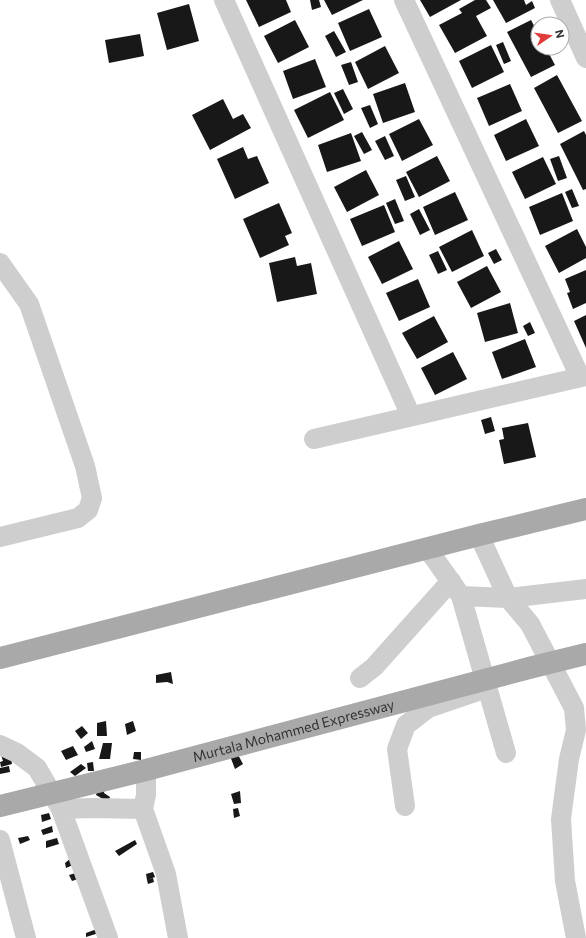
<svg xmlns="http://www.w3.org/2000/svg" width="586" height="938" font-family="Commissioner,sans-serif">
	<rect width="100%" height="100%" fill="#fff"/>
	<path fill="#181818" d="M246 0H286L291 12 259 27Z
		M310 0H319L321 7 312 10Z
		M324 0H363L332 15Z
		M420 0H461L430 17Z
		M475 0H486L491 8 476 16 487 36 455 53 439 25 462 13 459 9Z
		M493 0H524L526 5 532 1 535 8 506 23Z
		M189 4 199 41 167 50 157 13Z
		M369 9 382 37 350 51 338 23Z
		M295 20 309 47 278 63 264 36Z
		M531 20 538 33V48H546L555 65 531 77 507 32Z
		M334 31 346 52 336 57 325 36Z
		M140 34 144 56 109 63 105 40Z
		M503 42 511 61 504 64 496 45Z
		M491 45 504 72 472 88 459 61Z
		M385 46 399 73 368 89 355 62Z
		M315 59 326 87 293 99 283 71Z
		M351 62 358 82 349 85 341 65Z
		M557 75 582 121 558 133 534 88Z
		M405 83 415 112 383 123 373 94Z
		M510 84 522 111 489 126 477 98Z
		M343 89 353 109 344 114 334 93Z
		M330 92 344 120 308 138 294 110Z
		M223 99 233 119 243 114 251 128 210 150 192 115Z
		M370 105 378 124 370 128 361 108Z
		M419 119 433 145 402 161 389 134Z
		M526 119 539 146 506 161 494 135Z
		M584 131 586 135V189L583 190 560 144Z
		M362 132 372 150 364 154 354 136Z
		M351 133 361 161 327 172 318 145Z
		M385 136 394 156 385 160 375 141Z
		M243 147 248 159 257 156 269 183 235 199 217 159Z
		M437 156 450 181 419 197 406 172Z
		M559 156 567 178 558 181 550 159Z
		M543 157 556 184 525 199 512 172Z
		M366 170 379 195 347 212 334 187Z
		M406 176 415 197 405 201 396 180Z
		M572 189 579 206 572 208 565 192Z
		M455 192 468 220 435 235 423 207Z
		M562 193 573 221 540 235 529 207Z
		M395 199 404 221 395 224 386 203Z
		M279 203 292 233 285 236 289 245 260 258 243 219Z
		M384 205 395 232 362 246 350 219Z
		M419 209 430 230 420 235 410 214Z
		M577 229 586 247V258L559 273 545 246Z
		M472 230 484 256 452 272 439 247Z
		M399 241 413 269 382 284 368 257Z
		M496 249 502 260 494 264 488 253Z
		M438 251 447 270 438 274 429 255Z
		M295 257 297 266 311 263 317 294 277 302 269 263Z
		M487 266 501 292 471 308 457 282Z
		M586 270V303L573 309 567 293 570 292 565 279Z
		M418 279 430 307 399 321 386 293Z
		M510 303 518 333 485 342 477 313Z
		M586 315V348L574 321Z
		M434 316 448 342 417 359 402 333Z
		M530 322 535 333 528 336 523 326Z
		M525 339 536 367 502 379 492 352Z
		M453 352 467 379 435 395 421 368Z
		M491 417 495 431 485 434 481 420Z
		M528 423 536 457 504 464 499 440 504 439 502 428Z
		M171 672 173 684 167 682 156 683V675Z
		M106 721 107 736H97V723Z
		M133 721 136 731 127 735 125 724Z
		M82 726 88 733 81 739 75 731Z
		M92 741 95 749 86 752 84 747Z
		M103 743H112L110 759H99Z
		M73 746 78 755 66 760 61 751Z
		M10 752 12 764 1 767 0 762 3 761 1 755Z
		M134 752H141V760L133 759Z
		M237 753 243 764 235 769 230 756Z
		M93 762 94 771H88L87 763Z
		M81 764 86 768 75 776 70 772Z
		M9 766 10 772 0 774V768Z
		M99 784 105 787 104 793 110 797 108 802 96 795Z
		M240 791 241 803 234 804 231 794Z
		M238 808 240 816 234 818 233 809Z
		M49 813 51 819 42 822 41 815Z
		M52 826 53 832 43 835 41 830Z
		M28 836 30 840 20 844 18 838Z
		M57 838 59 844 46 848V841Z
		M135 840 137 844 119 856 115 851Z
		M71 858 73 865 66 868 65 863Z
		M79 872 81 878 72 881 69 875Z
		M153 872 155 877 147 880 146 874Z
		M153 878 154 882 148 884 147 880Z
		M97 929 99 933 86 937V933Z"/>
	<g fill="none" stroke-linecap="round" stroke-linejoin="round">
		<path stroke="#cecece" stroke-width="20" d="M224 0 411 416
			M404 0 580 377
			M560 0 586 58
			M0 263 29 304 85 466 92 498 88 510 78 518 0 537
			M314 439 586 376
			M479 535 508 598 530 624 574 708 576 730 569 759 561 819 565 881 576 938
			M427 548 461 596 506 753
			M461 596 508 598 586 589
			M360 678 374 667 451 581
			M0 745 17 753 37 768 61 809 108 938
			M146 770V795L143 809 166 874 178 938
			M405 806 397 749 406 725 428 708 475 692
			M61 809 92 808 143 809
			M0 840 26 938"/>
		<g stroke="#a9a9a9" stroke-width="22">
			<path d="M0 658 479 535 586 509"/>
			<path id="s1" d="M0 806 146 770 529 668 586 654"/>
		</g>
	</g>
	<g text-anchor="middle" stroke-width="4" stroke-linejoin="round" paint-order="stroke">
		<g font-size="14" fill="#313131" stroke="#fff">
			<text dy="5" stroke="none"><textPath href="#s1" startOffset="303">Murtala Mohammed Expressway</textPath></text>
		</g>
	</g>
	<g transform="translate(550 36) rotate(77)"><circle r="19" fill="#ffffff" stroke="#adadad"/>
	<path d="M0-3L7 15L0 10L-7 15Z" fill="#e03c3a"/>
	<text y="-6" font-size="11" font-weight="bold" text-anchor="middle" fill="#313131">N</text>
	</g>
</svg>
